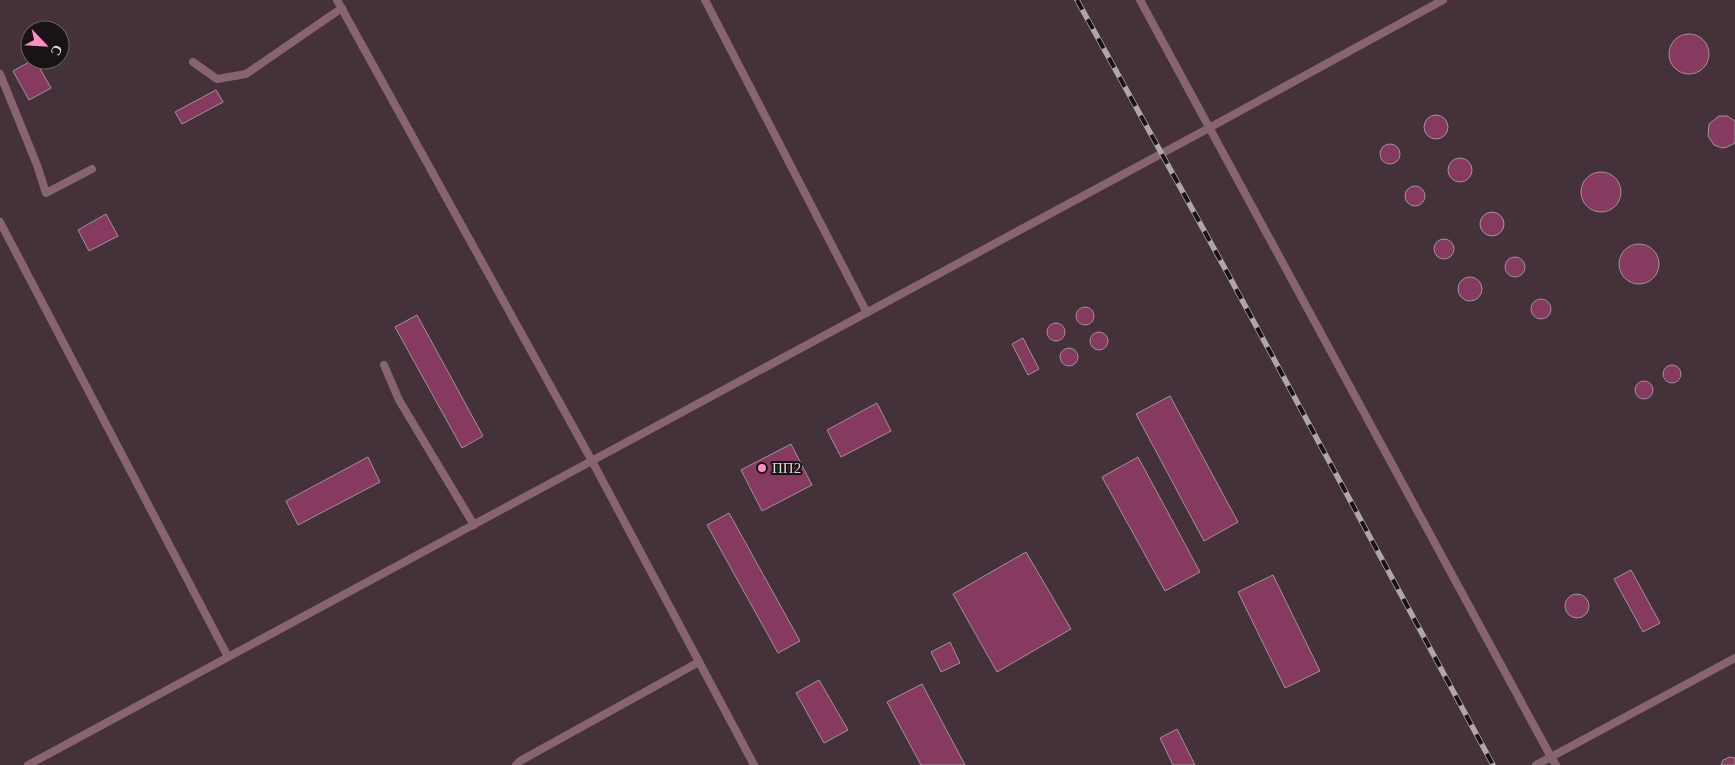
<svg xmlns="http://www.w3.org/2000/svg" width="1735" height="765" font-family="Georgia,serif">
	<rect width="100%" height="100%" fill="#35282d"/>
	<path fill="#443139" fill-rule="evenodd" d="M0 0H1735V765H0ZM30 30H60V60H30Z"/>
	<path fill="#863a60" stroke="#a29299" d="M1669 54a20 20 0 1 1 40 0a20 20 0 1 1-40 0Z
		M33 60H35L51 88 29 100 13 71Z
		M216 90 223 102 182 124 175 112Z
		M1424 127a12 12 0 1 1 24 0a12 12 0 1 1-24 0Z
		M1719 116H1727L1735 121V143L1727 147 1722 148 1714 145 1708 136 1709 124Z
		M1380 154a10 10 0 1 1 20 0a10 10 0 1 1-20 0Z
		M1448 170a12 12 0 1 1 24 0a12 12 0 1 1-24 0Z
		M1581 192a20 20 0 1 1 40 0a20 20 0 1 1-40 0Z
		M1405 196a10 10 0 1 1 20 0a10 10 0 1 1-20 0Z
		M1480 224a12 12 0 1 1 24 0a12 12 0 1 1-24 0Z
		M106 214 118 236 89 251 78 230Z
		M1434 249a10 10 0 1 1 20 0a10 10 0 1 1-20 0Z
		M1619 264a20 20 0 1 1 40 0a20 20 0 1 1-40 0Z
		M1505 267a10 10 0 1 1 20 0a10 10 0 1 1-20 0Z
		M1458 289a12 12 0 1 1 24 0a12 12 0 1 1-24 0Z
		M1531 309a10 10 0 1 1 20 0a10 10 0 1 1-20 0Z
		M1076 316a9 9 0 1 1 18 0a9 9 0 1 1-18 0Z
		M417 315 483 436 462 448 395 327Z
		M1047 332a9 9 0 1 1 18 0a9 9 0 1 1-18 0Z
		M1090 341a9 9 0 1 1 18 0a9 9 0 1 1-18 0Z
		M1023 338 1039 369 1028 375 1012 344Z
		M1060 357a9 9 0 1 1 18 0a9 9 0 1 1-18 0Z
		M1663 374a9 9 0 1 1 18 0a9 9 0 1 1-18 0Z
		M1635 390a9 9 0 1 1 18 0a9 9 0 1 1-18 0Z
		M1170 396 1238 522 1204 541 1136 414Z
		M877 403 891 431 841 457 827 430Z
		M791 444 812 485 762 511 741 470Z
		M368 457 380 482 298 525 286 501Z
		M1138 457 1200 572 1165 591 1102 477Z
		M729 513 800 641 778 653 707 525Z
		M1026 552 1071 629 997 672 953 594Z
		M1631 570 1660 623 1643 632 1614 579Z
		M1273 575 1320 671 1285 688 1238 592Z
		M1565 606a12 12 0 1 1 24 0a12 12 0 1 1-24 0Z
		M950 642 960 663 941 672 931 652Z
		M819 680 848 730 824 743 796 693Z
		M922 684 965 765H921L887 702Z
		M1177 729 1195 765H1173L1160 738Z
		M1730 757 1735 758V765H1721L1723 760Z"/>
	<g fill="none" stroke-linecap="round" stroke-linejoin="round">
		<path stroke="#886473" stroke-width="8" d="M337 0 592 461 754 765
			M705 0 867 313
			M1140 0 1551 757 1735 658
			M193 62 217 79 246 74 342 8
			M0 74 37 165 46 193 92 169
			M0 222 228 657
			M384 365 399 400 474 525
			M28 765 1209 128 1443 0
			M516 765 520 761 699 662
			M1536 765 1551 757 1556 765"/>
		<defs>
			<path id="rail" d="M1077 0 1228 274 1493 765"/>
		</defs>
		<use href="#rail" stroke="#b0a6aa" stroke-width="5.5"/>
		<use href="#rail" stroke="#191315" stroke-width="4" stroke-dasharray="11" stroke-linecap="butt"/>
	</g>
	<circle fill="#fc8fc2" stroke="#191315" stroke-width="2" cx="762" cy="468" r="5"/>
	<g text-anchor="middle" stroke-width="4" stroke-linejoin="round" paint-order="stroke">
		<g font-size="15" fill="#dfd6da" stroke="#191315" text-anchor="start">
			<text x="772" y="473">ПП2</text>
		</g>
	</g>
	<g transform="translate(45 45) rotate(115)"><circle r="24" fill="#191315" stroke="#686164"/>
	<path d="M0-4L9 19L0 12L-9 19Z" fill="#fc8fc2"/>
	<text y="-8" font-size="14" font-weight="bold" text-anchor="middle" fill="#dfd6da">С</text>
	</g>
</svg>
